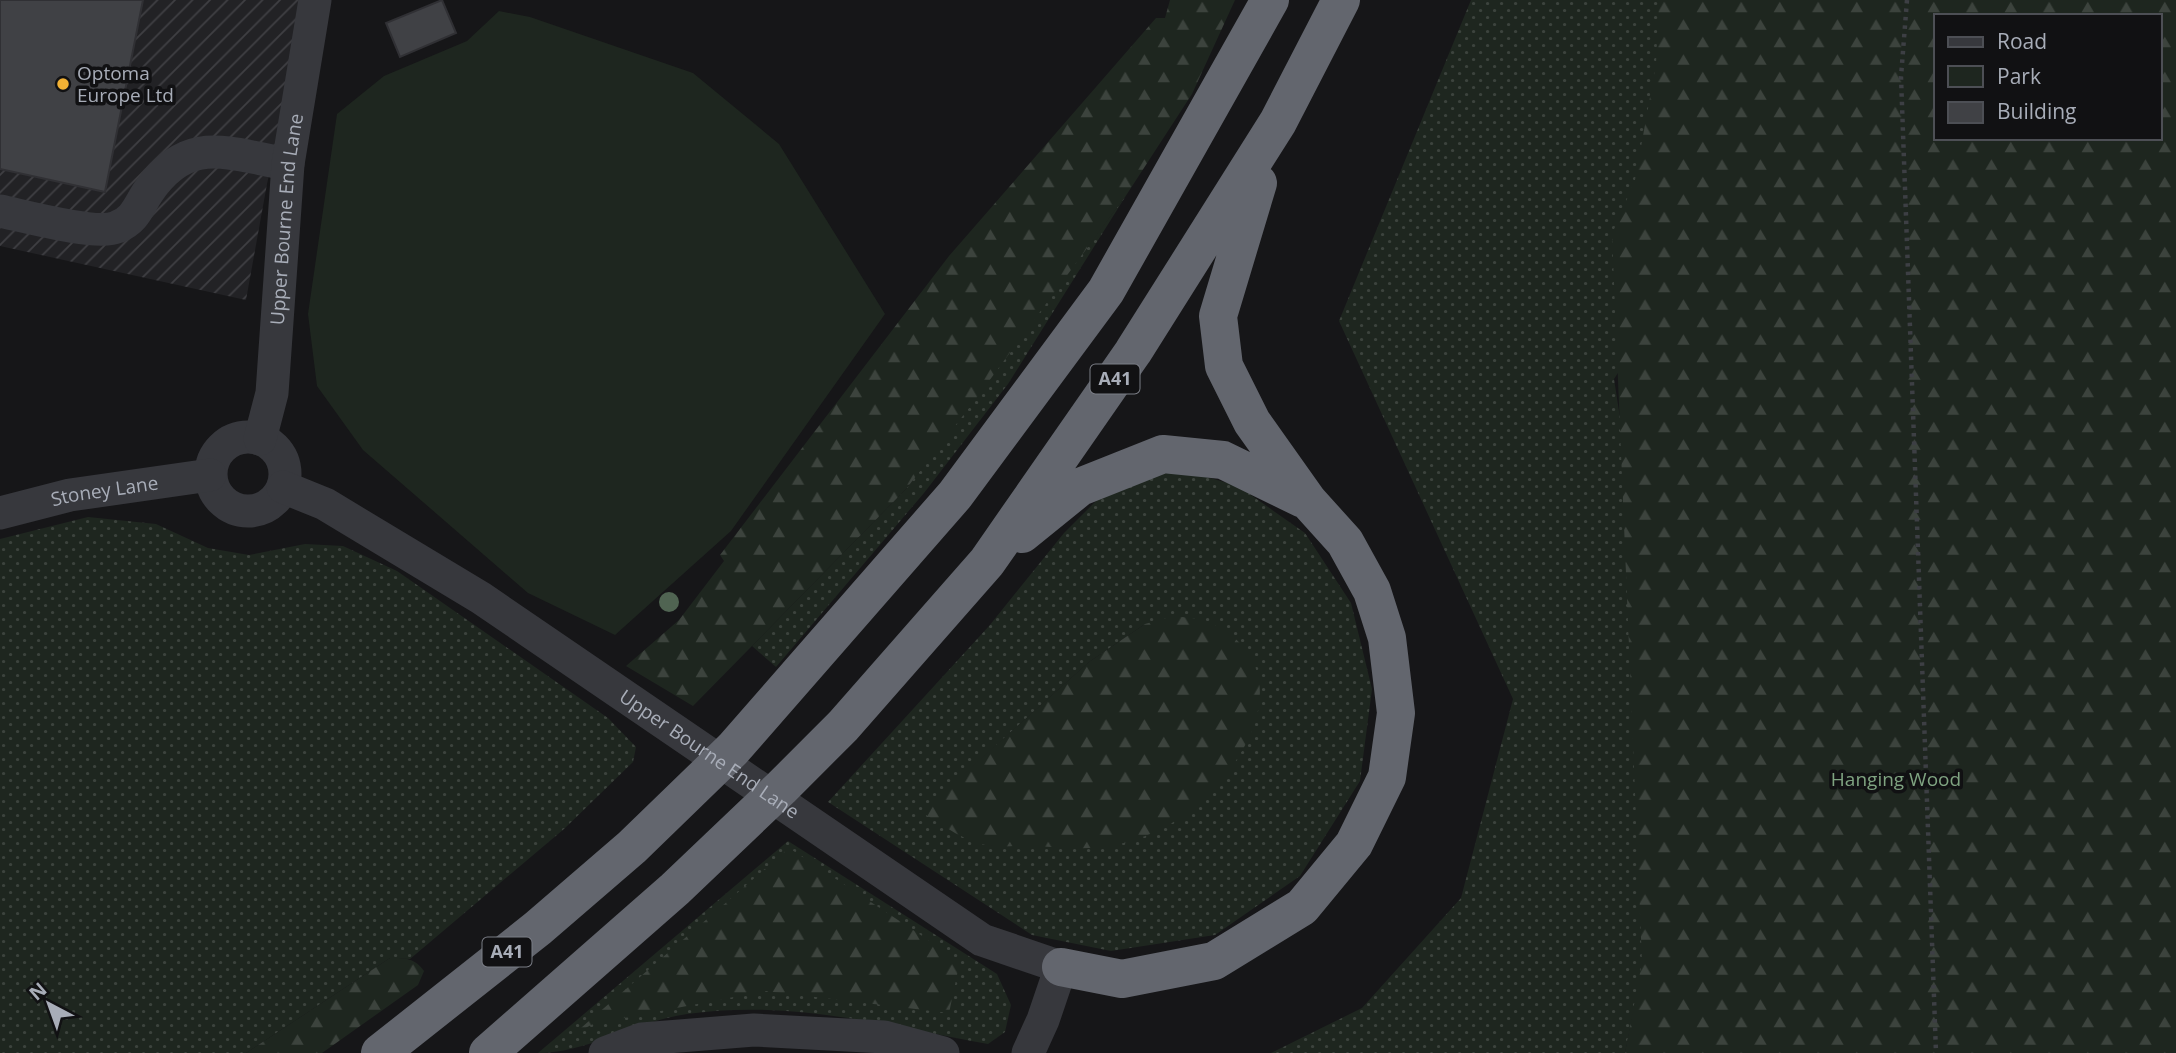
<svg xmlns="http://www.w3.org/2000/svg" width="2176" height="1053" font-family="'Open Sans',sans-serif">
	<defs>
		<pattern id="industrial-furrows" width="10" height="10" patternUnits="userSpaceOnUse" patternTransform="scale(1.75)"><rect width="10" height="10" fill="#222225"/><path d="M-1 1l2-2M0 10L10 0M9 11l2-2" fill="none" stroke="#3f3f43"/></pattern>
		<pattern id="grass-dots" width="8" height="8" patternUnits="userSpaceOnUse" patternTransform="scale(1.75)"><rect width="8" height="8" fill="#1e261f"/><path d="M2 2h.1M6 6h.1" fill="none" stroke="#3c433d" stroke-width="1.8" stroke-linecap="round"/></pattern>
		<pattern id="forest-firs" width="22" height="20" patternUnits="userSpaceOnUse" patternTransform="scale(1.75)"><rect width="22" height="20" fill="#1e261f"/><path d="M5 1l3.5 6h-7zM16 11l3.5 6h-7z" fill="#3c433d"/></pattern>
	</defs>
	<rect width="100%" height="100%" fill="#161618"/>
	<path fill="url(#industrial-furrows)" d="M0 0H307L267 184 246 300 0 246Z"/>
	<path fill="url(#grass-dots)" fill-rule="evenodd" d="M1471 0H2176V188L1699 247 1614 379 1678 791 1625 1053H1271L1362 1008 1461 898 1513 699 1339 321ZM1936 16H2160V138H1936Z
		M1127 194 1008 384 924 493 776 667 752 646 906 489Z
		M1179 469 1238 486 1305 533 1351 603 1372 689 1360 781 1300 876 1215 935 1111 951 1032 935 828 802 989 626 1064 533 1109 488ZM1145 624 1014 844 993 846 922 812 1089 662Z
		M88 517 156 524 208 548 249 555 305 544 343 546 397 571 608 718 636 747 633 762 564 829 410 959 390 958 246 1053H0V539Z
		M788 841 997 974 1011 1005 1005 1032 988 1044C889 1026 788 999 687 1014 637 1021 588 1053 538 1053Z"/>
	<path fill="url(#forest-firs)" fill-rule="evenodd" d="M1170 0H1235L1192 94 1127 194 972 404 906 489 693 706 626 666 679 620 724 561 720 555 949 256 1156 18H1165Z
		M1659 0H2176V1053H1625L1642 962 1612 234 1635 180 1656 64ZM1936 16H2160V138H1936Z
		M1173 616C1184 618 1199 617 1209 622 1318 673 1229 799 1155 832 1110 852 1082 849 1035 846 1021 844 1006 848 993 846 967 844 943 825 921 812L1089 662 1145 624Z
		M789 848 960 961 949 1013 765 991 593 1024 574 1034Z
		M390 958C405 958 415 958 424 971L418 985 322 1053H246Z"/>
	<path fill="#1e261f" d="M499 11 530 17 693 73 779 144 885 314 731 531 615 635 528 593 363 450 317 386 308 314 337 114 384 76 467 41Z"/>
	<path fill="#404145" stroke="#303034" stroke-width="2" d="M0 0H143L105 192 0 169Z
		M442 0 456 33 400 57 386 23Z"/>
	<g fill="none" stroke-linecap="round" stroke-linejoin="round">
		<path stroke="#3d3f44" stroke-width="4.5" stroke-dasharray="3.5 5" stroke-linecap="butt" d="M1907 0 1901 77 1936 1053"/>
		<g stroke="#37383d" stroke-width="33">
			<path d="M0 211C24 216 97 236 117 227 135 220 138 207 148 192 188 133 228 154 288 164"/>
			<circle cx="248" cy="474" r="37"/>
			<path id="s1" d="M260 439 272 393 288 164 315 0"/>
			<path id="s2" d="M283 487 325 504 481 598 982 940 1061 967 1043 1020 1028 1053"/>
			<path id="s3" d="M0 513 70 495 210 475"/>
			<path d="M605 1053 642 1039 754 1030 884 1037 943 1053"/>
		</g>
		<path stroke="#63666e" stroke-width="38" d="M1022 534 1080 487 1163 454 1223 460 1303 499
			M1061 967 1122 979 1214 961 1302 907 1354 844 1387 777 1396 713 1387 638 1372 591 1345 542 1308 501 1252 422 1224 366 1218 316 1258 183
			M380 1053 538 928 632 847 733 749 955 495 1106 291 1270 0
			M488 1053 675 889 781 788 843 726 987 562 1133 352 1278 122 1341 0"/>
	</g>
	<circle fill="#506452" cx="669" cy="602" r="10"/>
	<circle fill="#f2b134" stroke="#111113" stroke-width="2.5" cx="63" cy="84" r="7"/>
	<g text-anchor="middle" stroke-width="7" stroke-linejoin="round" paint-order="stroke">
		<g fill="#111113" stroke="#7b7e86" stroke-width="2">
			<rect x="1090.5" y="364.5" width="49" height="29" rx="5"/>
			<rect x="482.5" y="937.5" width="49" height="29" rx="5"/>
		</g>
		<g font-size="18" font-weight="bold" fill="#a8adb8">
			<text x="1115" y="385">A41</text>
			<text x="507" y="958">A41</text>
		</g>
		<g font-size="19" fill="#a8adb8" stroke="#111113" text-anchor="start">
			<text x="77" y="80">Optoma<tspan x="77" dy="22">Europe Ltd</tspan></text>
		</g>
		<g font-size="19" fill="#a8adb8" stroke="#111113">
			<text dy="7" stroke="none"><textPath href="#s1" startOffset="222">Upper Bourne End Lane</textPath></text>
			<text dy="7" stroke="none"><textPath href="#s3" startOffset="107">Stoney Lane</textPath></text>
			<text dy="7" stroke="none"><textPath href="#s2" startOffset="504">Upper Bourne End Lane</textPath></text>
		</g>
		<g font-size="19" fill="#7fa381" stroke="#111113">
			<text x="1896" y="786">Hanging Wood</text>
		</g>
	</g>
	<rect x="1934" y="14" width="228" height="126" fill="#111113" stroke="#4d4f55" stroke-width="2"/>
	<rect x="1948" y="37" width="35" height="10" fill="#37383d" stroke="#4d4f55" stroke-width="2"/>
	<text x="1997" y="49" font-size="21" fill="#a8adb8">Road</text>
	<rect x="1948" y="66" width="35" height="21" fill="#1e261f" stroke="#4d4f55" stroke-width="2"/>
	<text x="1997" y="84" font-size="21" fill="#a8adb8">Park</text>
	<rect x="1948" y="102" width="35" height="21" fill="#404145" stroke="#4d4f55" stroke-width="2"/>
	<text x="1997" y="119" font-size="21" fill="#a8adb8">Building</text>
	<g transform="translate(49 1004) rotate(319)" stroke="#111113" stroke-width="5" paint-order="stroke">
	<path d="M0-5L12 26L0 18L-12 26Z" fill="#a8adb8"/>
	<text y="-10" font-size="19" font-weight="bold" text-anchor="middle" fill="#a8adb8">N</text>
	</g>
</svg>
